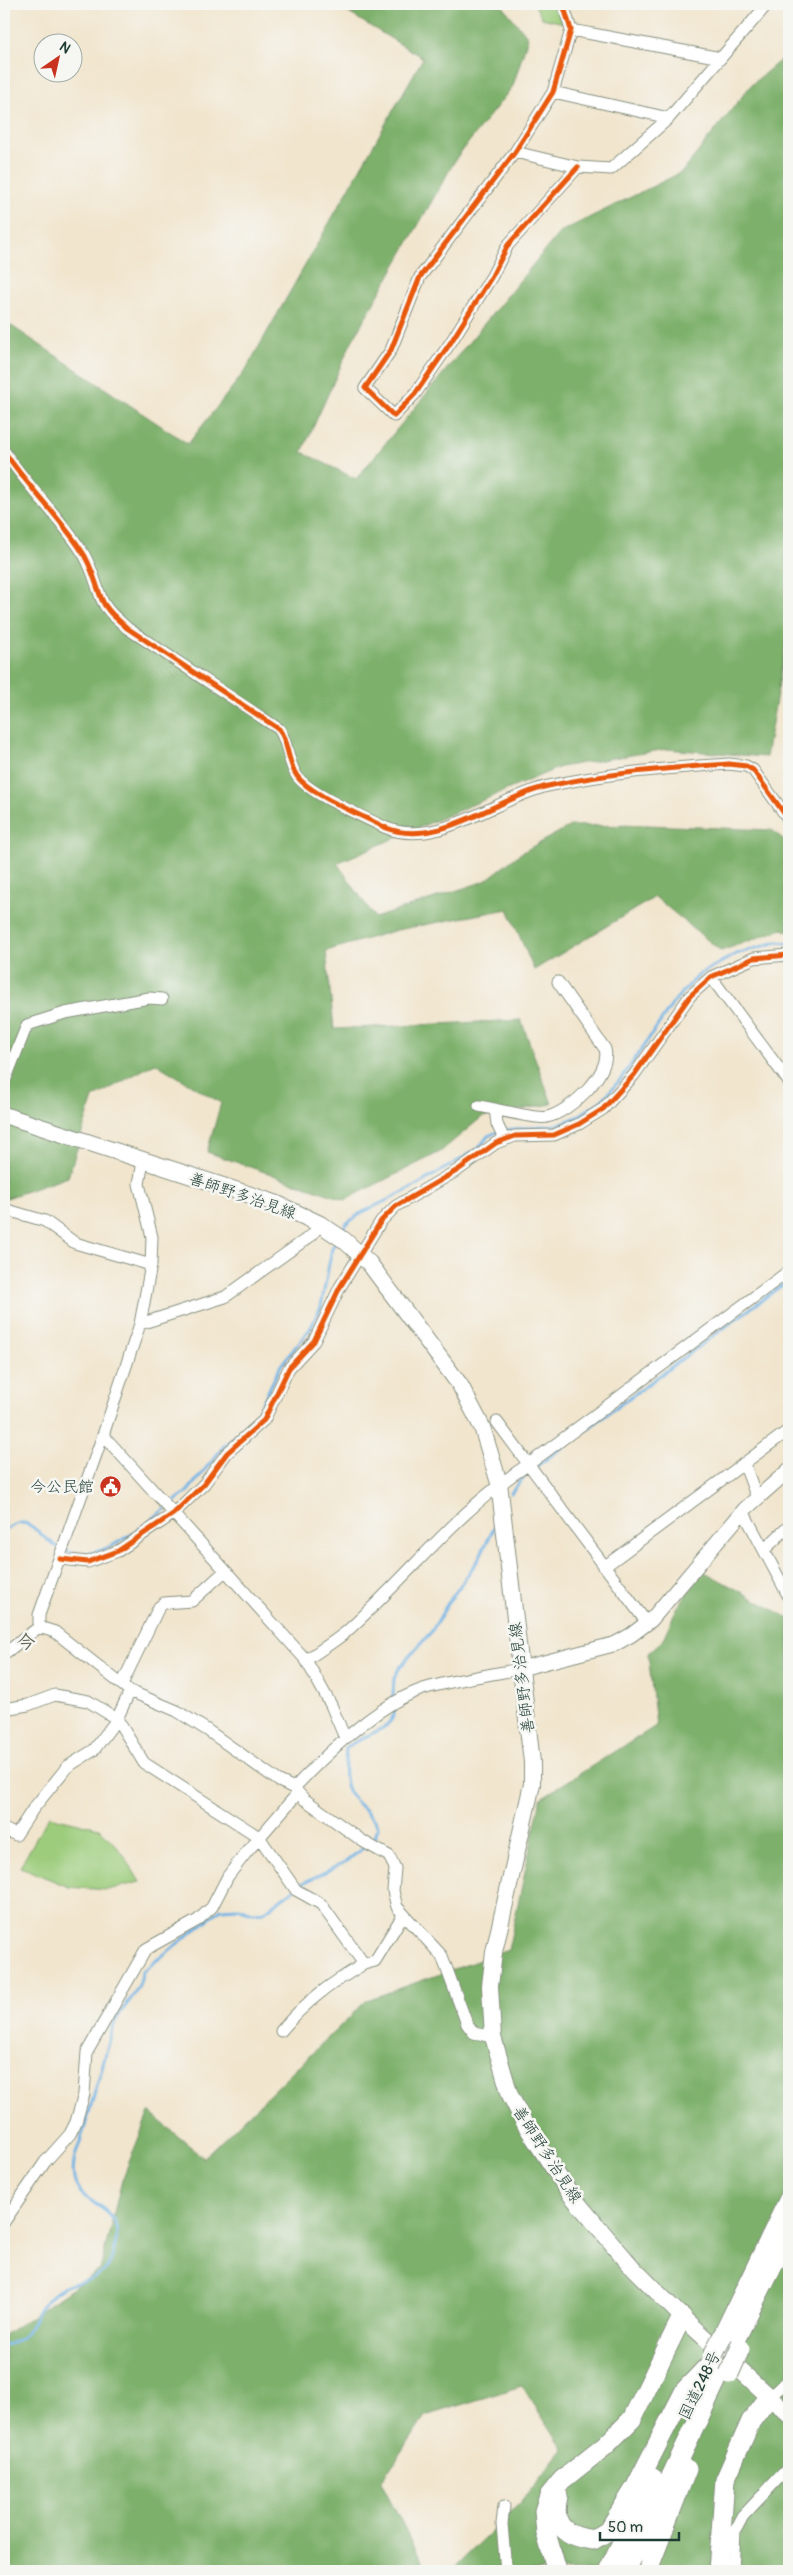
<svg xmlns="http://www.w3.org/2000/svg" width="793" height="2575" font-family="Pangolin,'Klee One',sans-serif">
	<rect width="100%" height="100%" fill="#f6f6f2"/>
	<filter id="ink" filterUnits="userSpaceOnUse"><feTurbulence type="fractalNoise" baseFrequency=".02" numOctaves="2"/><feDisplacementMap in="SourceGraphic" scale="10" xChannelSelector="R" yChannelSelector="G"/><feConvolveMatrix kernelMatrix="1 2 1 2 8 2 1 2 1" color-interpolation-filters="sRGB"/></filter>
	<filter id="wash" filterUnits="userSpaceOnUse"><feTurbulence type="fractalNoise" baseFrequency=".0096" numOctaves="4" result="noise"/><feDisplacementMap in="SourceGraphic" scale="20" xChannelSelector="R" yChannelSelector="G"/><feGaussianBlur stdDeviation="1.12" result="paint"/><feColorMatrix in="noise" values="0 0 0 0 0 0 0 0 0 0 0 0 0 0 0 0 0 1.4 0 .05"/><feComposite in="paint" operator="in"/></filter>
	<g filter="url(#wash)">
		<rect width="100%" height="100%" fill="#f1e5cd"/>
		<path fill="#9ccc7b" stroke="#5e8458" d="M534 4H559L564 23 542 18Z
			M49 1816 99 1828 122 1852 140 1882 107 1890 69 1887 20 1867Z"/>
		<path fill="#7db06b" stroke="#4e7650" d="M334 4H501L528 37 513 86 457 157 351 343 302 452 356 479 560 232 682 172 752 84 789 53V626L766 757 667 749 560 767 337 863 375 918 485 881 521 853 570 826 647 825 772 830 789 844V931L782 929 721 951 655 897 534 970 508 909 397 930 326 951 334 1029 521 1020 552 1104 482 1117 440 1152 345 1200 207 1152 221 1103 155 1063 93 1098 68 1177 4 1199V321L188 444 245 371 423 58Z
			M703 1571 789 1618V2571H450L522 2501 563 2449 522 2386 425 2416 381 2482 427 2571H4V2335L100 2270 122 2180 149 2112 204 2158 367 2000 508 1950 541 1798 656 1726 648 1653 662 1641 677 1608Z"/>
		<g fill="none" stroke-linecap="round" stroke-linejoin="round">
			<path stroke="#70b3e5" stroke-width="3" d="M503 1130 557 1125 577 1117 601 1101 621 1079 676 999 700 974 736 954 777 942 789 943
				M341 1233 346 1224 361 1213 414 1187 478 1149 488 1136 497 1132
				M511 1493 526 1474 789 1280
				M170 1505 187 1492 224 1446 255 1418 281 1365 310 1329 321 1307 332 1248 337 1240
				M4 1530C9 1528 16 1523 22 1523 36 1522 54 1557 85 1554 113 1551 144 1526 165 1509
				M393 1696 394 1678 400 1667 432 1631 448 1603 478 1560 495 1526
				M4 2345C35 2340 28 2317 46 2301 51 2296 57 2291 64 2287 77 2281 95 2282 105 2270 112 2263 119 2237 116 2227 109 2198 67 2206 74 2162 76 2150 82 2138 85 2126 95 2092 105 2058 114 2024 123 2003 141 1995 142 1972L221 1909 237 1908 253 1913 264 1912 301 1884 347 1861 374 1839 378 1827C372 1813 358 1807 350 1794 342 1782 345 1762 346 1748 364 1733 393 1732 395 1709"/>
		</g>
	</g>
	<g filter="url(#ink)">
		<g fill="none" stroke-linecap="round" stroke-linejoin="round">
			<defs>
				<path id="minor" d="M563 4 571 30 553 92 515 152 420 277 391 350 365 388 394 416 415 394 451 342 492 276 508 245 578 167
					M571 30 721 58
					M553 92 669 118
					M515 152 578 167 611 169 669 118 764 8 765 4
					M4 451C27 486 58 515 81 550 92 565 95 583 102 600 107 612 118 619 127 628L279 729C289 743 287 762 297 776 309 794 363 816 384 827 437 850 496 798 548 786 607 773 669 768 729 764L746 766 753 770 789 820
					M711 977 789 1082
					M4 1083 27 1025 65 1013 149 998 162 999
					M479 1106C492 1108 538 1120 547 1117 570 1112 612 1073 605 1049L558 982
					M495 1109 497 1124 504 1139
					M4 1209 45 1221 75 1243 151 1265
					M140 1324 225 1297 312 1235 320 1224
					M497 1422 647 1623
					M103 1435 306 1660 331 1705 345 1738
					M744 1463 757 1498
					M743 1511 789 1597
					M764 1550 789 1526
					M60 1559 88 1562 118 1551 173 1514 204 1484 227 1453 264 1420 289 1368 314 1341 340 1287 381 1221 396 1206 458 1170 496 1143 515 1136 554 1135 579 1124 603 1109 634 1075 690 996 711 977 754 958 789 955
					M604 1567 789 1430
					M39 1627 55 1632 130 1691 177 1711 207 1730 279 1781 294 1788 304 1799 364 1842 389 1856 395 1868 393 1891 397 1907 442 1956 467 2024 474 2033 493 2037
					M39 1627V1615L103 1435 140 1324 151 1265 152 1237 139 1184 143 1162
					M4 1654 39 1627
					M306 1660C319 1651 334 1642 346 1632 409 1576 458 1509 529 1464L789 1271
					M122 1684 159 1607 164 1603 192 1601 225 1571
					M4 1709 28 1705 55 1695 88 1701 117 1719 144 1763 259 1837 296 1890 321 1904 364 1964 375 1961 403 1915
					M294 1788C327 1753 383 1699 430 1687 459 1679 490 1675 519 1669
					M4 1829 16 1835 33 1809 67 1767 94 1750 117 1719 130 1691
					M281 2031C306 2001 330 1984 364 1964
					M4 2222 45 2162 70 2134 76 2122 84 2094 87 2052 146 1949 198 1920 212 1907 228 1876 246 1853 298 1793
					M769 2397 789 2380
					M504 2506 502 2524 506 2571
					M733 2571 735 2531 743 2516 789 2467"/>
				<path id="tertiary" d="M519 1669 615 1644 631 1635 651 1620 745 1509 789 1470"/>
				<path id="secondary" d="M4 1115 275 1203 320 1224 344 1240 369 1263 460 1385 482 1427 499 1483 532 1762V1784L494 1952 490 1986 493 2037 510 2095 526 2126 570 2194 633 2268 682 2317 789 2415"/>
				<path id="trunk" d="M723 2335 789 2199
					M733 2344 789 2233
					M558 2496C551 2526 565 2536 593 2540L608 2531 635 2488 685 2390 709 2365
					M557 2571 546 2533 544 2511 549 2496 562 2480 605 2446 632 2419 682 2317
					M608 2571 653 2478
					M626 2571 723 2367
					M649 2571 651 2562 687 2469
					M718 2571 725 2480 751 2421 769 2397"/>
			</defs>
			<use href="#minor" stroke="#889180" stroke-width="13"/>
			<use href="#tertiary" stroke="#889180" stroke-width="16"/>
			<use href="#secondary" stroke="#889180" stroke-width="18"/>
			<use href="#trunk" stroke="#889180" stroke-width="21"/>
			<use href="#minor" stroke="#fff" stroke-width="11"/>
			<use href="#tertiary" stroke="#fff" stroke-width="14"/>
			<use href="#secondary" stroke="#fff" stroke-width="16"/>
			<use href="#trunk" stroke="#fff" stroke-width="19"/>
			<defs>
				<path id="trunk-bridge" d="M712 2357 723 2335
					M729 2374 740 2349"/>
			</defs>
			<use href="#trunk-bridge" stroke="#889180" stroke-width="21" stroke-linecap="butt"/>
			<use href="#trunk-bridge" stroke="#fff" stroke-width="19"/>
			<defs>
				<path id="cycleway" d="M563 4 571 30 553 92 515 152 420 277 391 350 365 388 394 416 415 394 451 342 492 276 508 245 578 167
					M4 451C27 486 58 515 81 550 92 565 95 583 102 600 107 612 118 619 127 628L279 729C289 743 287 762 297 776 309 794 363 816 384 827 437 850 496 798 548 786 607 773 669 768 729 764L746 766 753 770 789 820
					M60 1559 88 1562 118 1551 173 1514 204 1484 227 1453 264 1420 289 1368 314 1341 340 1287 381 1221 396 1206 458 1170 496 1143 515 1136 554 1135 579 1124 603 1109 634 1075 690 996 711 977 754 958 789 955"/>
			</defs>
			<use href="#cycleway" stroke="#f6f6f2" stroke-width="8"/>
			<use href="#cycleway" stroke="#e8590c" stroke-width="5"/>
		</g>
	</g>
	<defs>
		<symbol id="civic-disc" viewBox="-11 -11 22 22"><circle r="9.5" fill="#c8321e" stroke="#f6f6f2"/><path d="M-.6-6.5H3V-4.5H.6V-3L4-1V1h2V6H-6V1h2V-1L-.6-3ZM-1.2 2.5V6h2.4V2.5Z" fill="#fff"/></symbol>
	</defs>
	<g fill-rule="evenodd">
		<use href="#civic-disc" x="98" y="1474" width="25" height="25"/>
	</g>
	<g text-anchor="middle" stroke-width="5" stroke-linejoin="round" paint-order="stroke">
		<g font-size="16" fill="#1f3d34" stroke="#f6f6f2">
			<text transform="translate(243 1195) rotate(19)" y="6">善師野多治見線</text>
			<text transform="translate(521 1678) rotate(-97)" y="6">善師野多治見線</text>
			<text transform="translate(548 2154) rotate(57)" y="6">善師野多治見線</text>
			<text transform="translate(699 2385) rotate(-64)" y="6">国道248号</text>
		</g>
		<g font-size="16" fill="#1f3d34" stroke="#f6f6f2" text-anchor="end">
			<text x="94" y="1492">今公民館</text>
		</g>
		<g font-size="19" font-weight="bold" fill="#646856" stroke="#f6f6f2">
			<text x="26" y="1648">今</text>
		</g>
	</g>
	<rect width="793" height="2575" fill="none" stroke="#f6f6f2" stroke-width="20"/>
	<g transform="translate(58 58) rotate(34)"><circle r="24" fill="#f6f6f2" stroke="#a0aca6"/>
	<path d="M0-4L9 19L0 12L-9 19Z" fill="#c8321e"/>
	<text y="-8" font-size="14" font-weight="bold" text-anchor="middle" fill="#1f3d34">N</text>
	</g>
	<path d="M600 2532v8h79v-8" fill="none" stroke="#1f3d34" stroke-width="2.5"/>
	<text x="608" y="2532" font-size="15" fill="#1f3d34" stroke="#f6f6f2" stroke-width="4" paint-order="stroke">50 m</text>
</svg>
